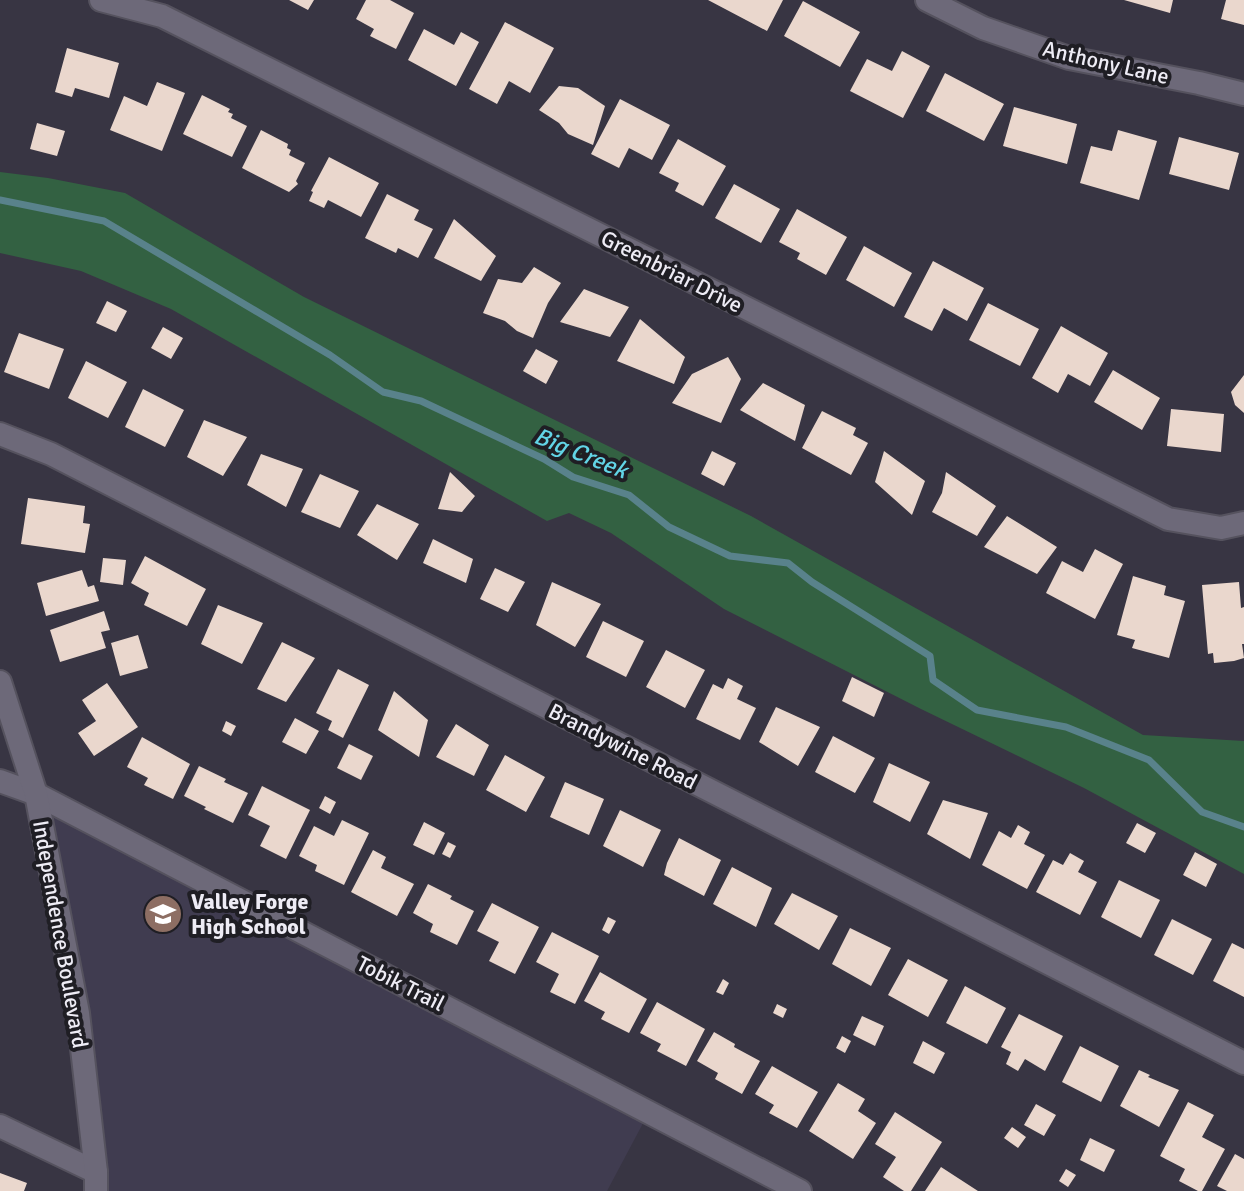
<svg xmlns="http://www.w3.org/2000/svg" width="1244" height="1191" font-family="Signika,sans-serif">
	<rect width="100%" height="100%" fill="#383543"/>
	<path fill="#403c50" d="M36 794 649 1112 607 1191H96Z"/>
	<path fill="#336142" d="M0 172 48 178 125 193 304 297 751 516 1143 735 1244 741V874L1084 788 921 709 724 609 611 533 569 513 547 521 171 309 81 271 0 253Z"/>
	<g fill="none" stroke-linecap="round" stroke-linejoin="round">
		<path stroke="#59828b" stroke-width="7" d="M0 200 104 221 330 355 383 392 421 401 544 459 573 477 629 495 669 527 730 556 788 563 812 582 930 656 933 680 977 710 1066 727 1149 760 1202 812 1244 827"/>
	</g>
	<path fill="#ead7cd" d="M289 0H314L308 10Z
		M366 0H390L414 13 396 49 370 36 374 29 356 19Z
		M708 0H783L767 31Z
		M1124 0H1173L1170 13Z
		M1226 0H1244V25L1221 19Z
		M803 1 860 32 840 67 784 36Z
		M505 22 554 48 530 93 509 81 497 104 469 89Z
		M424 29 454 45 461 32 479 42 456 86 408 60Z
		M67 48 119 63 109 98 75 88 72 97 55 92Z
		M902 51 930 66 903 118 850 91 867 59 892 71Z
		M945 73 1004 104 984 141 926 111Z
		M157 82 185 93 162 151 110 130 124 96 147 106Z
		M559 86 578 88 605 106 593 145 568 134 559 123 539 110Z
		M202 95 230 109 228 112 233 114 231 118 247 126 232 157 183 134Z
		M620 99 670 125 652 160 629 148 619 168 591 154Z
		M1014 107 1077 124 1067 164 1003 146Z
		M37 123 65 131 57 156 30 149Z
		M261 130 288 144 287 148 291 150 289 155 305 163 296 181 298 184 289 192 242 168Z
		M1118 130 1157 141 1139 200 1080 183 1091 146 1112 151Z
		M1179 137 1239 153 1229 190 1169 174Z
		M678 139 726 166 703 206 675 191 679 183 659 173Z
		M329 157 379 183 361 217 328 200 324 208 309 201 313 192 311 191Z
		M734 184 780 209 761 243 715 218Z
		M387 194 419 210 414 220 433 229 418 258 398 248 396 253 365 238Z
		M797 209 847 237 826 275 797 259 800 253 779 242Z
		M454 219 496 256 481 281 434 258Z
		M864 246 912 273 894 307 846 280Z
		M933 261 984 288 967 321 944 308 932 331 904 317Z
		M534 267 561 283 548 303 533 338 517 331 505 321 483 313 498 279 522 283Z
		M584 289 629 307 610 337 560 322Z
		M107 301 127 311 116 332 96 323Z
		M988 303 1039 329 1020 366 969 340Z
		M640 319 685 357 674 384 617 361Z
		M1061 326 1108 353 1090 386 1068 374 1058 393 1032 378Z
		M163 327 183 338 171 359 151 348Z
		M19 333 64 349 49 389 4 372Z
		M536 349 558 361 546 384 523 371Z
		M728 357 741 379 721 423 672 403 692 374Z
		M86 361 127 382 108 418 68 398Z
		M1113 370 1160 398 1142 430 1094 402Z
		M1244 375V413L1235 405 1231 392Z
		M763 383 805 405 795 441 740 410Z
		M143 389 184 410 165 447 125 427Z
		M1171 409 1224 414 1221 452 1167 446Z
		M822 411 856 428 853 435 868 443 851 475 802 448Z
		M204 420 247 437 223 476 187 457Z
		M712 451 736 463 724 486 701 474Z
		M884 451 925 481 912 515 875 482Z
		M261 454 303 469 286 507 247 485Z
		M450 472 475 496 462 512 438 509Z
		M946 472 996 506 977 536 932 512 942 493Z
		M320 474 359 491 340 528 301 512Z
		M28 498 85 506 83 523 90 524 85 553 21 544Z
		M377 504 419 524 397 560 357 535Z
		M1007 516 1057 547 1037 574 984 547Z
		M433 539 473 559 466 583 423 563Z
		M1095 549 1123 564 1095 619 1046 593 1062 561 1083 572Z
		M145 556 206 589 187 626 144 605 149 593 131 583Z
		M103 558 126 560 123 585 100 582Z
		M495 568 525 582 508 612 480 599Z
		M82 570 88 587 94 585 99 601 46 616 37 583Z
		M1133 576 1166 586 1164 595 1185 601 1169 658 1132 648 1135 640 1117 635Z
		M552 582 601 604 575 647 536 625Z
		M1239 582 1241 608 1244 607V644H1242L1244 658 1234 661 1214 663 1213 653 1208 654 1202 585Z
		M218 605 263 623 242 664 201 644Z
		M104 611 110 630 101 632 106 648 60 662 50 630Z
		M603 621 644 641 626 677 586 657Z
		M138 635 148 668 120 676 111 643Z
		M282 642 315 658 286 702 257 689Z
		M666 650 705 670 685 708 646 687Z
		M338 669 369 685 343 738 328 730 332 721 316 713Z
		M852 677 884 693 874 717 842 701Z
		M728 678 743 686 737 699 756 708 740 740 696 719 713 684 723 689Z
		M107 683 138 727 94 756 78 733 96 721 82 700Z
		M394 691 428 720 419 757 378 730Z
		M776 707 820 727 798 766 759 742Z
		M295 718 319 731 306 754 282 742Z
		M226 721 236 726 231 736 222 731Z
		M456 724 489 745 474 776 436 757Z
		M833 736 875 758 855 793 815 772Z
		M142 737 190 764 173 799 144 785 148 778 127 767Z
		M349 744 373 756 361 780 337 768Z
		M505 755 545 777 526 812 486 790Z
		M889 763 930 782 910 822 873 802Z
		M199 766 226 779 224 782 248 793 233 823 204 809 206 807 184 796Z
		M565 782 604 799 589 835 550 817Z
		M262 786 310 810 286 859 260 846 270 826 248 815Z
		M325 796 336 802 330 814 319 808Z
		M943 800 988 813 970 859 927 834Z
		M620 810 661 830 643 867 603 846Z
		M342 820 369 833 344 885 315 871 317 865 299 856 314 826 334 836Z
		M424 822 445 833 434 855 413 845Z
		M1137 823 1156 833 1145 853 1126 843Z
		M1018 825 1030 832 1024 844 1045 855 1027 889 982 865 999 831 1011 838Z
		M679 838 721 860 704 896 664 875 667 863Z
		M448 842 456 846 450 858 442 854Z
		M373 850 386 857 381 868 414 884 397 916 351 892Z
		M1195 852 1217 864 1206 887 1183 875Z
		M1070 853 1084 861 1078 872 1097 882 1080 915 1036 892 1053 860 1063 865Z
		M732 867 772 888 756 927 713 904Z
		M1119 880 1160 900 1141 938 1101 917Z
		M428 884 452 896 450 899 474 911 457 945 430 932 433 924 413 913Z
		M792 893 838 916 819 950 774 924Z
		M492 903 539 927 515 974 489 961 499 942 477 931Z
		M608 917 616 921 609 934 602 930Z
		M1172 919 1212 939 1193 975 1154 955Z
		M850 928 891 948 871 986 832 964Z
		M552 932 599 956 575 1004 550 992 559 974 536 962Z
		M1232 943 1244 949V997L1213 981Z
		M908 959 948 980 928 1017 888 995Z
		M600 972 647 999 629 1033 601 1019 605 1012 584 1001Z
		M723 979 729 983 723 995 716 992Z
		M965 986 1006 1008 987 1044 946 1023Z
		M657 1002 705 1029 686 1066 657 1051 661 1044 640 1033Z
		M777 1004 787 1009 783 1018 773 1013Z
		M1019 1014 1063 1036 1045 1071 1025 1059 1018 1071 1006 1064 1011 1052 1001 1047Z
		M862 1016 884 1026 875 1046 853 1035Z
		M714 1032 735 1044 734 1047 760 1061 742 1094 715 1079 718 1073 697 1061Z
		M842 1036 851 1041 845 1053 836 1048Z
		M923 1041 945 1053 934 1074 913 1063Z
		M1080 1046 1119 1066 1101 1102 1062 1082Z
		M772 1066 818 1092 797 1128 769 1113 774 1105 755 1094Z
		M1139 1070 1150 1075 1148 1077 1179 1090 1159 1127 1120 1106Z
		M838 1083 865 1099 858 1111 876 1123 853 1159 809 1131Z
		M1188 1102 1214 1115 1202 1137 1225 1149 1202 1191H1198L1179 1181 1185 1169 1160 1156Z
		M1036 1104 1056 1115 1044 1136 1024 1125Z
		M895 1112 942 1142 911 1191H904L883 1177 896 1157 875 1144Z
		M1012 1127 1026 1137 1018 1148 1004 1138Z
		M1090 1138 1115 1150 1104 1172 1080 1160Z
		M1235 1154 1244 1159V1191H1227L1217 1186Z
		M941 1167 978 1191H925Z
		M1066 1169 1076 1175 1068 1187 1059 1181Z
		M0 1173 27 1183 24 1191H0Z"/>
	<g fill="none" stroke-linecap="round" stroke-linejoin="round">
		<defs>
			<path id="minor" d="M101 0 162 16 1168 519 1221 528 1244 523
				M927 0 983 28 1069 58 1199 83 1244 94
				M0 434 51 454 1244 1063
				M0 781 36 794 800 1191
				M0 1126 96 1172"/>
			<path id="tertiary" d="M0 682 36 794 78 1013 96 1172V1191"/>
		</defs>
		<use href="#minor" stroke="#55525e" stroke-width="26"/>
		<use href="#tertiary" stroke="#55525e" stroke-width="26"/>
		<use href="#minor" stroke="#6d6979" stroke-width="22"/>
		<use href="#tertiary" stroke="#6d6979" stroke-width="22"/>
	</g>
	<defs>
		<symbol id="school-disc" viewBox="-11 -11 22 22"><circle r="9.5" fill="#8d6e63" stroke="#1f1e24"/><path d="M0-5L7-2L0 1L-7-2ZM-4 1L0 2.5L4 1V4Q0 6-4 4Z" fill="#fff"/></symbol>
	</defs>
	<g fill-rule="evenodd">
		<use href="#school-disc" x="141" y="892" width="44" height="44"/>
	</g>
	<g text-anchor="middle" stroke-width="8" stroke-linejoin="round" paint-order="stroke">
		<g font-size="22" fill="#eeecf5" stroke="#1f1e24">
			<text transform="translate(1106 62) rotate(13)" y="8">Anthony Lane</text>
			<text transform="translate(672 271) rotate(27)" y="8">Greenbriar Drive</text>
			<text transform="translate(623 746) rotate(27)" y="8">Brandywine Road</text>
			<text transform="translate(61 934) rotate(80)" y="8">Independence Boulevard</text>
			<text transform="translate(401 983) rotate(27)" y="8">Tobik Trail</text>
		</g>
		<g font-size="22" font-weight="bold" fill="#eeecf5" stroke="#1f1e24" text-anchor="start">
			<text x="191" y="909">Valley Forge<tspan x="191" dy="25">High School</tspan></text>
		</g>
		<g font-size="24" font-style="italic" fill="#62d4e6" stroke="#1f1e24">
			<text transform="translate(581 453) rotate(22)" y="8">Big Creek</text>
		</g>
	</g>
</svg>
